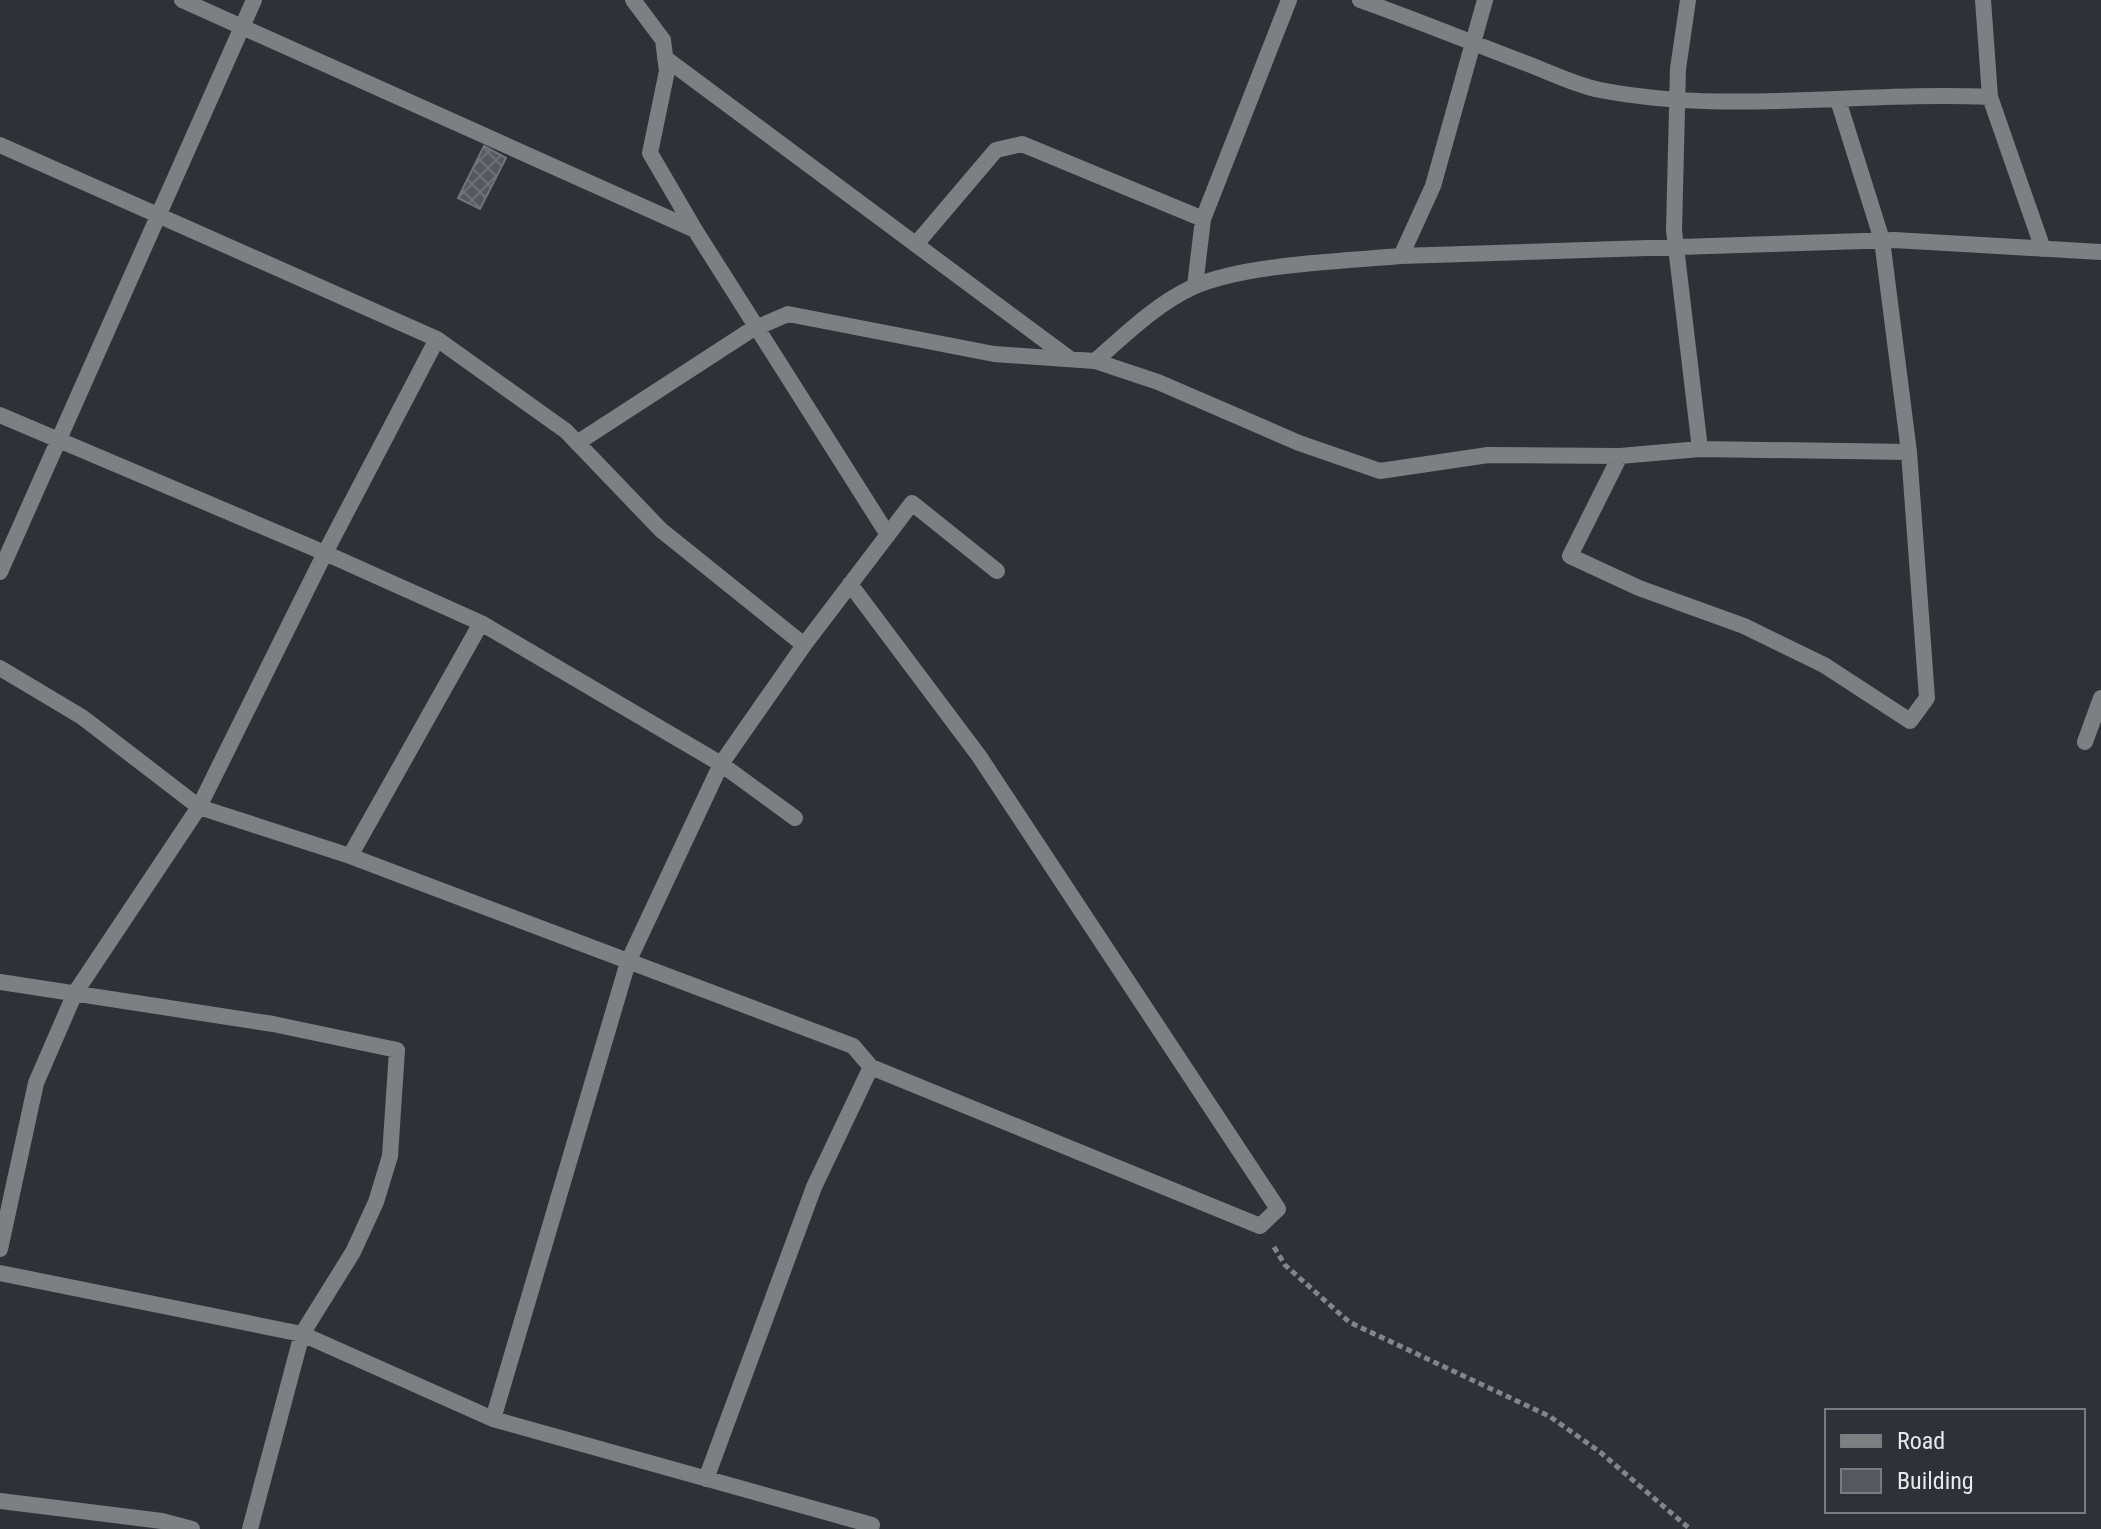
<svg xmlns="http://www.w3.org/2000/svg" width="2101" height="1529" font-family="'Roboto Condensed',sans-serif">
	<defs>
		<pattern id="building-cross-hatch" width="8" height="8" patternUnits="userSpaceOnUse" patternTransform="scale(2)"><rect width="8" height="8" fill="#565860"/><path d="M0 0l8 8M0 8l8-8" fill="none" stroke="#6e7077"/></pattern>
	</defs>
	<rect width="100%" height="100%" fill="#303138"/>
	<path fill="url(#building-cross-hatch)" stroke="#72737c" stroke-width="2" d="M484 146 506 158 480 209 458 198Z"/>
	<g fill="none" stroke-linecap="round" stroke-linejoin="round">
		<path stroke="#84858a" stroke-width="5" stroke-dasharray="6 4" stroke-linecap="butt" d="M1274 1247 1285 1265 1349 1322 1549 1416 1600 1452 1690 1529"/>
		<path stroke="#7e7f83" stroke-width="16" d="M182 0 695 230
			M633 0 663 40 667 71 650 153 695 230 888 535
			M1360 0C1414 19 1467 41 1520 61 1548 71 1571 84 1600 90 1729 115 1860 91 1990 97L1983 0
			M1485 0 1433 186 1401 256 1894 240 2101 252
			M1688 0 1678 69 1674 230 1700 449
			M665 58 1070 359
			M1990 97 2043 249
			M1838 100 1882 240 1909 452
			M0 145 437 339 566 431 661 530 804 645
			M917 243 996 150 1022 144 1203 219
			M1195 286 1203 219 1289 0
			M1095 361C1125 335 1156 304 1193 287 1244 264 1345 261 1401 256
			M0 415 325 553 481 623 721 764 795 818
			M577 443 751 330 788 314 994 354 1095 361 1158 382 1299 443 1380 471 1488 455 1620 456
			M1700 449 1909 452 1927 698 1910 721 1824 665 1744 626 1639 588 1570 556 1620 456Z
			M0 572 254 0
			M0 668 82 717 199 807 350 856 853 1046 871 1067 1260 1226 1278 1209 979 756 850 584
			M2085 742 2101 698
			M350 856 481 623
			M0 982 273 1024 397 1050 390 1156 376 1202 353 1252 302 1334 250 1529
			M0 1249 36 1083 75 993 199 807 325 553 437 339
			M0 1273 302 1334 493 1419 872 1525
			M493 1419 628 962 721 764 804 645 912 503 997 571
			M706 1479 814 1187 871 1067
			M0 1501 162 1521 192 1529"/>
	</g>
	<rect x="1825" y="1409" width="260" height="104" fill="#303138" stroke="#7a7b80" stroke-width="2"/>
	<rect x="1841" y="1435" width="40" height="12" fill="#7e7f83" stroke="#7a7b80" stroke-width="2"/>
	<text x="1897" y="1449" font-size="24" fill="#e8e9ed">Road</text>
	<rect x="1841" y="1469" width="40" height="24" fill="#565860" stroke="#7a7b80" stroke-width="2"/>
	<text x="1897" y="1489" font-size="24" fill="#e8e9ed">Building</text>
</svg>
